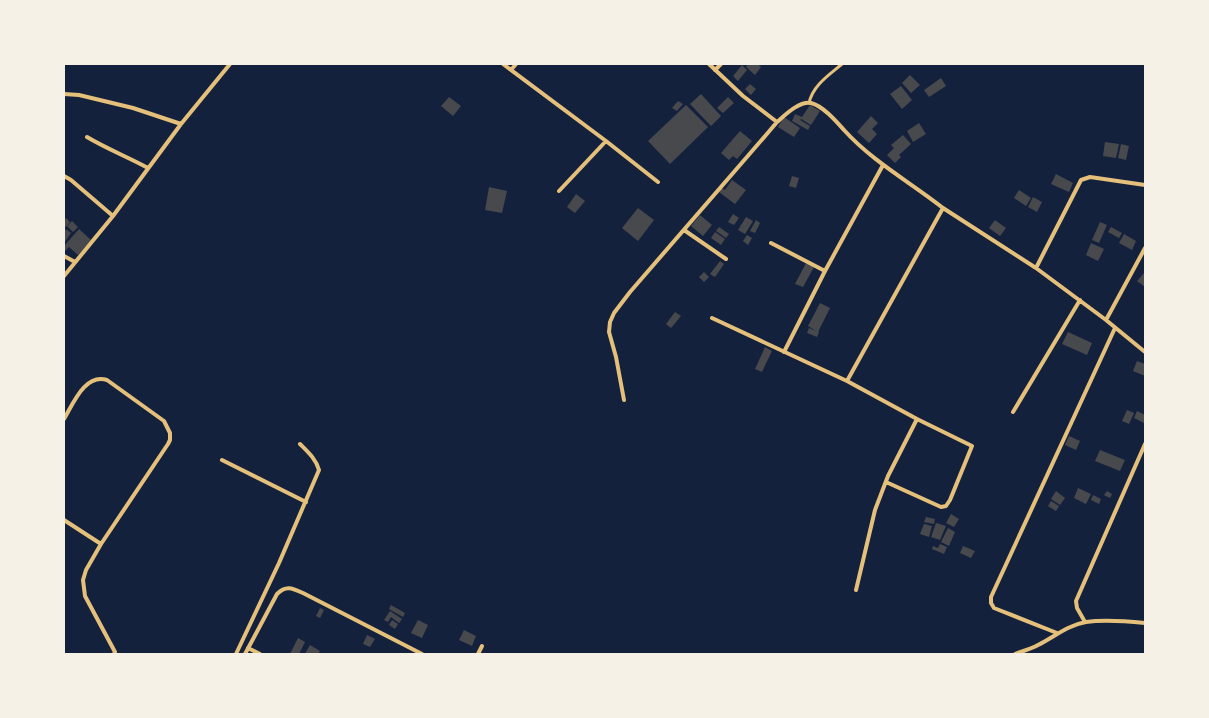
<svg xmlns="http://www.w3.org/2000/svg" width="1209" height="718" font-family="'PT Serif',serif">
	<rect width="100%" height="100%" fill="#14213d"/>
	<path fill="#48494c" d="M748 64H758L761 67 755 75 746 67Z
		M742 65 747 70 738 81 733 76Z
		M910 75 920 85 911 93 902 83Z
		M941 78 946 86 929 97 924 90Z
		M750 84 756 89 751 95 745 89Z
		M901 86 912 100 902 109 890 94Z
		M701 94 721 116 711 126 690 104Z
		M449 97 461 106 453 116 441 106Z
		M728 97 734 103 723 113 717 108Z
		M678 101 683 104 677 111 672 108Z
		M686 105 708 127 670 164 648 141Z
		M810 105 820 111 811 125 801 119 800 120 810 126 808 130 792 121 795 114 802 117Z
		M871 116 878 123 872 129 877 134 869 143 857 132Z
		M784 117 800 128 794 137 778 127Z
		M919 123 926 134 913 142 907 131Z
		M740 131 752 141 737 159 733 156 729 160 721 153Z
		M903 135 911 144 899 155 901 157 895 163 887 155 894 148 891 145Z
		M1105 142 1119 144 1116 158 1103 156Z
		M1121 144 1129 146 1126 160 1118 158Z
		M1056 174 1073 183 1069 192 1051 184Z
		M792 176 799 178 796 188 789 186Z
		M732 180 746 190 735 204 719 192 722 188 725 190Z
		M489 187 507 191 502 213 485 210Z
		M1019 190 1031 198 1026 206 1014 198Z
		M576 194 585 201 575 213 567 207Z
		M1033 197 1042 202 1037 212 1028 207Z
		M638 208 654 220 638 241 622 228Z
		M733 214 739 218 734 225 728 222Z
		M700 215 712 225 703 236 691 226Z
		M746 217 753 221 745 234 738 230Z
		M66 218 70 222 64 229V221Z
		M756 220 760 223 755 233 750 231Z
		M995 220 1006 228 1000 236 989 228Z
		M72 221 78 227 73 232 67 226Z
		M1100 222 1107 225 1099 243 1092 240Z
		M719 227 729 234 726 238 716 231Z
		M1111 227 1122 233 1119 238 1108 232Z
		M66 229 71 233 64 243V231Z
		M79 229 91 240 78 255 69 247 64 252V246Z
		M715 232 725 239 721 245 711 238Z
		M1124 234 1136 241 1132 250 1119 243Z
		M747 235 752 238 748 245 743 241Z
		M1091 243 1104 249 1098 261 1086 255Z
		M720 261 724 264 715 277 710 274Z
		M806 263 814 267 803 287 795 284Z
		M704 272 709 277 704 282 699 277Z
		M1144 273 1145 274V287L1137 281Z
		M820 303 830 308 818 332 808 326Z
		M675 312 681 316 671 328 666 324Z
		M809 328 819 332 817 337 807 333Z
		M1068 332 1092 343 1087 355 1062 344Z
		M765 347 772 351 762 372 755 369Z
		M1137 361 1145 364V376L1133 371Z
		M1127 410 1134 413 1129 424 1122 421Z
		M1137 411 1145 415 1144 423 1134 418Z
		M1069 436 1080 441 1076 450 1065 445Z
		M1100 450 1125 460 1120 471 1095 461Z
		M1078 488 1091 494 1086 504 1074 498Z
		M1056 491 1065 498 1060 505 1051 499Z
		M1107 491 1112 494 1110 498 1104 495Z
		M1093 495 1101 499 1099 504 1091 500Z
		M1051 501 1059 506 1056 511 1048 506Z
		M951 514 959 519 954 527 946 523Z
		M926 517 935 519 934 524 924 522Z
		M936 523 946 526 940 540 931 537Z
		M924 524 932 526 929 537 920 534Z
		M948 528 955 532 949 546 941 542Z
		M940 544 947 547 944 554 932 549 933 546 938 548Z
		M963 546 975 551 971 558 960 553Z
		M391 605 405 613 403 617 389 609Z
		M320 608 324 610 320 618 316 616Z
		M390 611 402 619 399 623 391 617 388 622 384 620Z
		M392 620 398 624 395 629 389 625Z
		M418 620 428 625 422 638 411 633Z
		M464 630 476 636 472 646 459 640Z
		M367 635 375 639 370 647 363 644Z
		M298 638 305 642 299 654H290Z
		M310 645 320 651 318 654H305Z"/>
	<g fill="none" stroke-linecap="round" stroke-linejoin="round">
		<path stroke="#e5c07b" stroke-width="3" d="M809 103C813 85 829 75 842 64"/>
		<path stroke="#e5c07b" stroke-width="4" d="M503 64 606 141 658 182
			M709 64 743 96 777 122C785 115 799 101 811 103 823 106 836 121 844 130 873 162 910 182 943 208L1036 268 1106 320 1145 352
			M511 70 516 64
			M715 70 721 64
			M64 94 79 95 133 108 181 124
			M87 137C107 149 128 157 148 168
			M64 176 71 180 113 216
			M559 191 606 141
			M684 230 726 259
			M771 243 825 271
			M64 256 75 262
			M1036 268 1081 180 1090 177 1145 185
			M64 276 113 216 181 124 230 64
			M712 318 847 381 917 419 972 446 950 500 946 506 941 507 886 482
			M1106 320 1145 248
			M784 352 825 271 883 165
			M847 381 943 208
			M624 400 616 357 609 332 610 322 614 313 630 292 766 135 777 122
			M1013 412 1080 300
			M64 419C73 404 85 373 107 380L164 421 170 433V440L168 444 101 544 86 570 83 580 85 596 115 652 114 654
			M222 460 306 502
			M64 520 101 544
			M856 590 875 510 888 476 917 419
			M1085 622 1077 608 1076 601 1145 444
			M1057 633 994 608 991 603V597L1115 328
			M248 648 260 654
			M236 654 279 563 319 470C316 459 308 452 300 444
			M245 654 277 594C286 585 292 588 303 593L422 654
			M478 654 482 646
			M1015 654C1023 651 1031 649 1038 645 1054 637 1068 625 1086 622 1105 619 1126 621 1145 623"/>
	</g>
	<rect width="1209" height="718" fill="none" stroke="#f6f1e7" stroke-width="130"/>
</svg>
